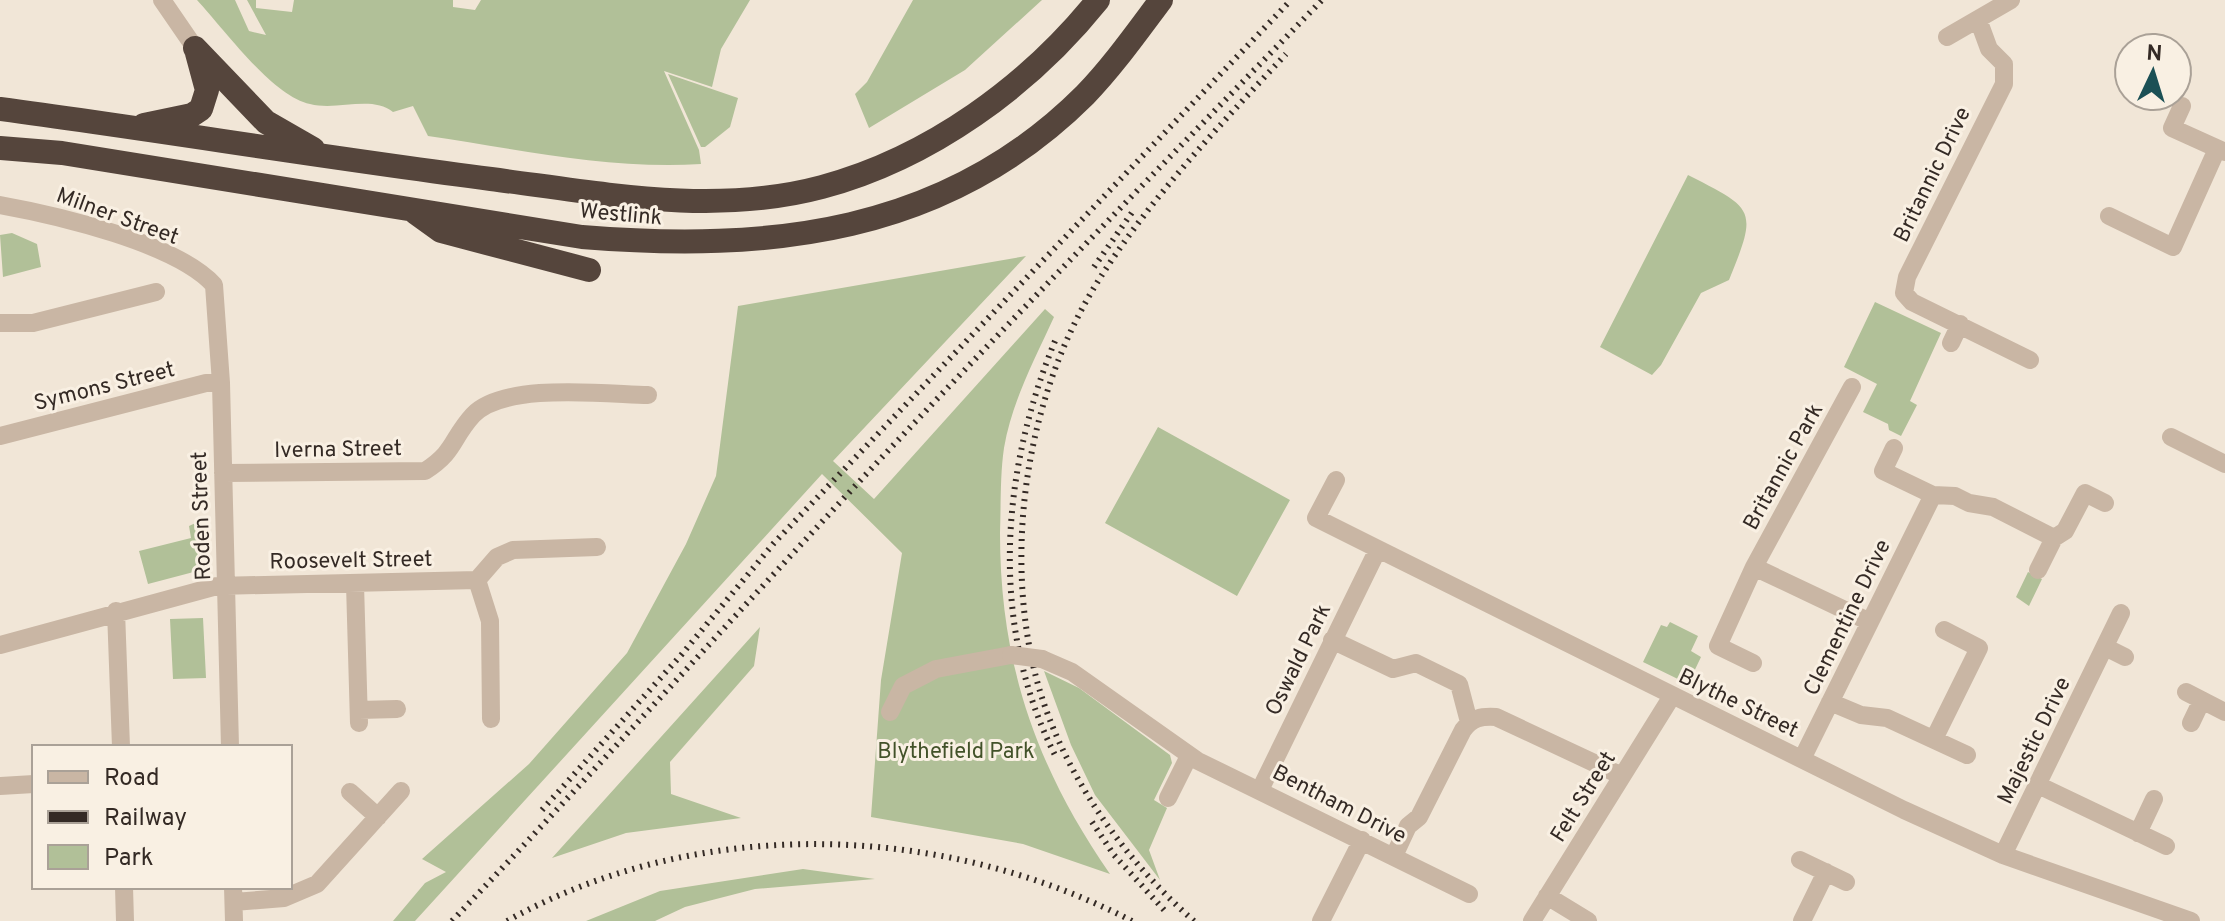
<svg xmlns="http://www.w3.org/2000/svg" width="2225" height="921" font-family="Overpass,sans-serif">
	<rect width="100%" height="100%" fill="#f1e6d7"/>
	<path fill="#b1c098" d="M197 0H235L249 31 266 35 247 0H256V8L292 12 294 0H453V7L475 10 481 0H750L721 49 712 87 664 71 699 150 701 164C611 170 518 149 428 136L413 106 393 112C372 95 337 111 310 104 272 96 224 29 197 0Z
		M913 0H1042L965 70 869 128 855 94 867 82Z
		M668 74 738 98 730 127 705 147H701Z
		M1688 175C1755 209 1758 209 1729 280L1701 293 1661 365 1652 375 1600 347Z
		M12 233 37 244 41 267 3 277 0 235Z
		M1026 256 833 461 874 499 1045 309 1054 317C1035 359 1012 401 1004 448 1000 475 1001 505 1000 533 1000 664 1036 767 1110 874L1023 844 871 817 881 680 902 553 822 474 415 921H393L425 883 446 872 422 859 529 764 627 653 686 544 716 476 738 306Z
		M1875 302 1941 333 1910 401 1917 405 1901 436 1889 430 1888 424 1863 412 1877 384 1844 367Z
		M1158 427 1290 500 1237 596 1105 523Z
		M202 520 205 569 148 584 139 551 191 538 189 526Z
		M2028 572 2042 579 2029 606 2016 597Z
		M203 618 206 678 173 679 170 619Z
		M1670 622 1698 636 1691 651 1701 657 1690 680 1684 682 1643 662 1661 625 1667 627Z
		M760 627 754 666 670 762 671 794 741 818 626 833 552 858Z
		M1044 671 1079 688 1170 755 1172 763 1154 800 1167 808 1149 850 1160 880 1095 795 1071 745Z
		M803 869 875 879 755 889 685 907 655 921H586L660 891Z"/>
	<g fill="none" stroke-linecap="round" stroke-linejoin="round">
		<path stroke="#c9b6a4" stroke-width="18" d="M162 0 195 48
			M1978 19 1989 49 2004 64V84L1907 277 1904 293 1912 302 2030 360
			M1947 37 2011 0
			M2182 106 2172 128 2225 152
			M0 205C56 215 176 243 214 285L221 383 230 747
			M2109 216 2173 247 2217 149
			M0 323H33L156 292
			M1951 343 1960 324
			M0 436 206 383H221
			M2171 437 2225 464
			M1894 448 1883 471 1933 495 1955 496 1969 503 1993 507 2054 538
			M223 473 425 471C456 451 451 439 473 415 504 382 605 394 648 395
			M1336 480 1316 518 1378 549 1904 810 2003 855 2191 921
			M2054 538 2065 531 2085 493 2105 503
			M1754 567 1852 387
			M2038 570 2054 538
			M477 580 490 621 491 719
			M477 580 497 557 513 550 597 547
			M355 584 359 723
			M116 611 121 747
			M1332 640 1393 669 1416 663 1459 684 1469 722
			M0 645 217 586 477 580
			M2105 647 2125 657
			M1042 659 1072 672 1198 761 1469 894
			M1753 663 1718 646 1754 567 1870 622
			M2186 692 2225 712
			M1830 702 1861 715 1887 718 1967 755
			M359 710 397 709
			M890 712 903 686 936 669 1011 655
			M2191 723 2202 700
			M1934 739 1979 648 1944 630
			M1802 759 1933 495
			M2038 785 2166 846
			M0 786 34 784
			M1260 790 1378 549
			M350 792 378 817
			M1168 798 1189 756
			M2138 833 2154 799
			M2003 855 2121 613
			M1394 856 1408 826 1419 817 1463 730C1472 718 1481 716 1496 717L1622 776
			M1800 860 1846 882
			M124 887 125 921
			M233 887 234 921
			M1547 896 1588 921
			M234 902 284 898 317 884 401 791
			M1321 921 1362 840
			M1532 921 1672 696
			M1802 921 1826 872"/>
		<path stroke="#55453c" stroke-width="24" d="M195 48 266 122 313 149
			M0 109C164 131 327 158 491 179 600 193 714 216 822 187 930 158 1029 86 1098 0
			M144 125 192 115 201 109 207 90 197 53
			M0 148 62 153 582 237C768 252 945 235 1085 95 1113 66 1137 32 1161 0
			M416 213 441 231 589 270"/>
		<path stroke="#342a25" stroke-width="6" stroke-dasharray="2 6" stroke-linecap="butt" d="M1094 267 1133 211
			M1055 341C1000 474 989 628 1057 759
			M542 810 682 654 774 543 1291 0
			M1092 822 1114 855 1165 911
			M452 921C599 767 740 609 885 454 1029 301 1176 151 1322 0
			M507 921C697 815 941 822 1132 921
			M1194 921C1123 859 1062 772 1037 681 1002 550 1027 392 1100 278 1152 196 1220 125 1286 54"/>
		<path stroke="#c9b6a4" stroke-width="18" d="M1011 655 1042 659"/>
	</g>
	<g text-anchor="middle" stroke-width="6" stroke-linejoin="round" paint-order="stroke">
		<g font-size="22" fill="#342a25" stroke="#f9f0e3">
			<text transform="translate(1931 174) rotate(-64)" y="8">Britannic Drive</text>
			<text transform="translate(621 213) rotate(5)" y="8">Westlink</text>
			<text transform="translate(118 215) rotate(20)" y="8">Milner Street</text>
			<text transform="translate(104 385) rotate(-14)" y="8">Symons Street</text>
			<text transform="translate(338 448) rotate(-1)" y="8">Iverna Street</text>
			<text transform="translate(1782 466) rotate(-61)" y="8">Britannic Park</text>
			<text transform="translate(200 516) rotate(-92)" y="8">Roden Street</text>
			<text transform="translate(351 559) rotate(-1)" y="8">Roosevelt Street</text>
			<text transform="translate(1846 617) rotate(-64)" y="8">Clementine Drive</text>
			<text transform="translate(1297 659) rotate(-64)" y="8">Oswald Park</text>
			<text transform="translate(1739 702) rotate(26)" y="8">Blythe Street</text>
			<text transform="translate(2033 740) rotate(-64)" y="8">Majestic Drive</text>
			<text transform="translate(1582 796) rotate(-58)" y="8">Felt Street</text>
			<text transform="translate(1340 803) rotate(27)" y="8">Bentham Drive</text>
		</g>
		<g font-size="22" fill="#425229" stroke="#f9f0e3">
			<text x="956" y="758">Blythefield Park</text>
		</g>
	</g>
	<rect x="32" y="745" width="260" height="144" fill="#f9f0e3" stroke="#aaa197" stroke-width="2"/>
	<rect x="48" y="771" width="40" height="12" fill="#c9b6a4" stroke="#aaa197" stroke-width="2"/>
	<text x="104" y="785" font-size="24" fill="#342a25">Road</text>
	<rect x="48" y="811" width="40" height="12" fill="#342a25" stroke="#aaa197" stroke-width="2"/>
	<text x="104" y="825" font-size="24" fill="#342a25">Railway</text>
	<rect x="48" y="845" width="40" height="24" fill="#b1c098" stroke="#aaa197" stroke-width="2"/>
	<text x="104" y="865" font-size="24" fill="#342a25">Park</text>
	<g transform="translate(2153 72) rotate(4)"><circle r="38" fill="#f9f0e3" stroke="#aaa197" stroke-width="2"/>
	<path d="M0-6L14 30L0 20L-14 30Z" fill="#1b5055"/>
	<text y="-12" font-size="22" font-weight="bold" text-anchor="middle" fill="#342a25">N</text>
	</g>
</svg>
